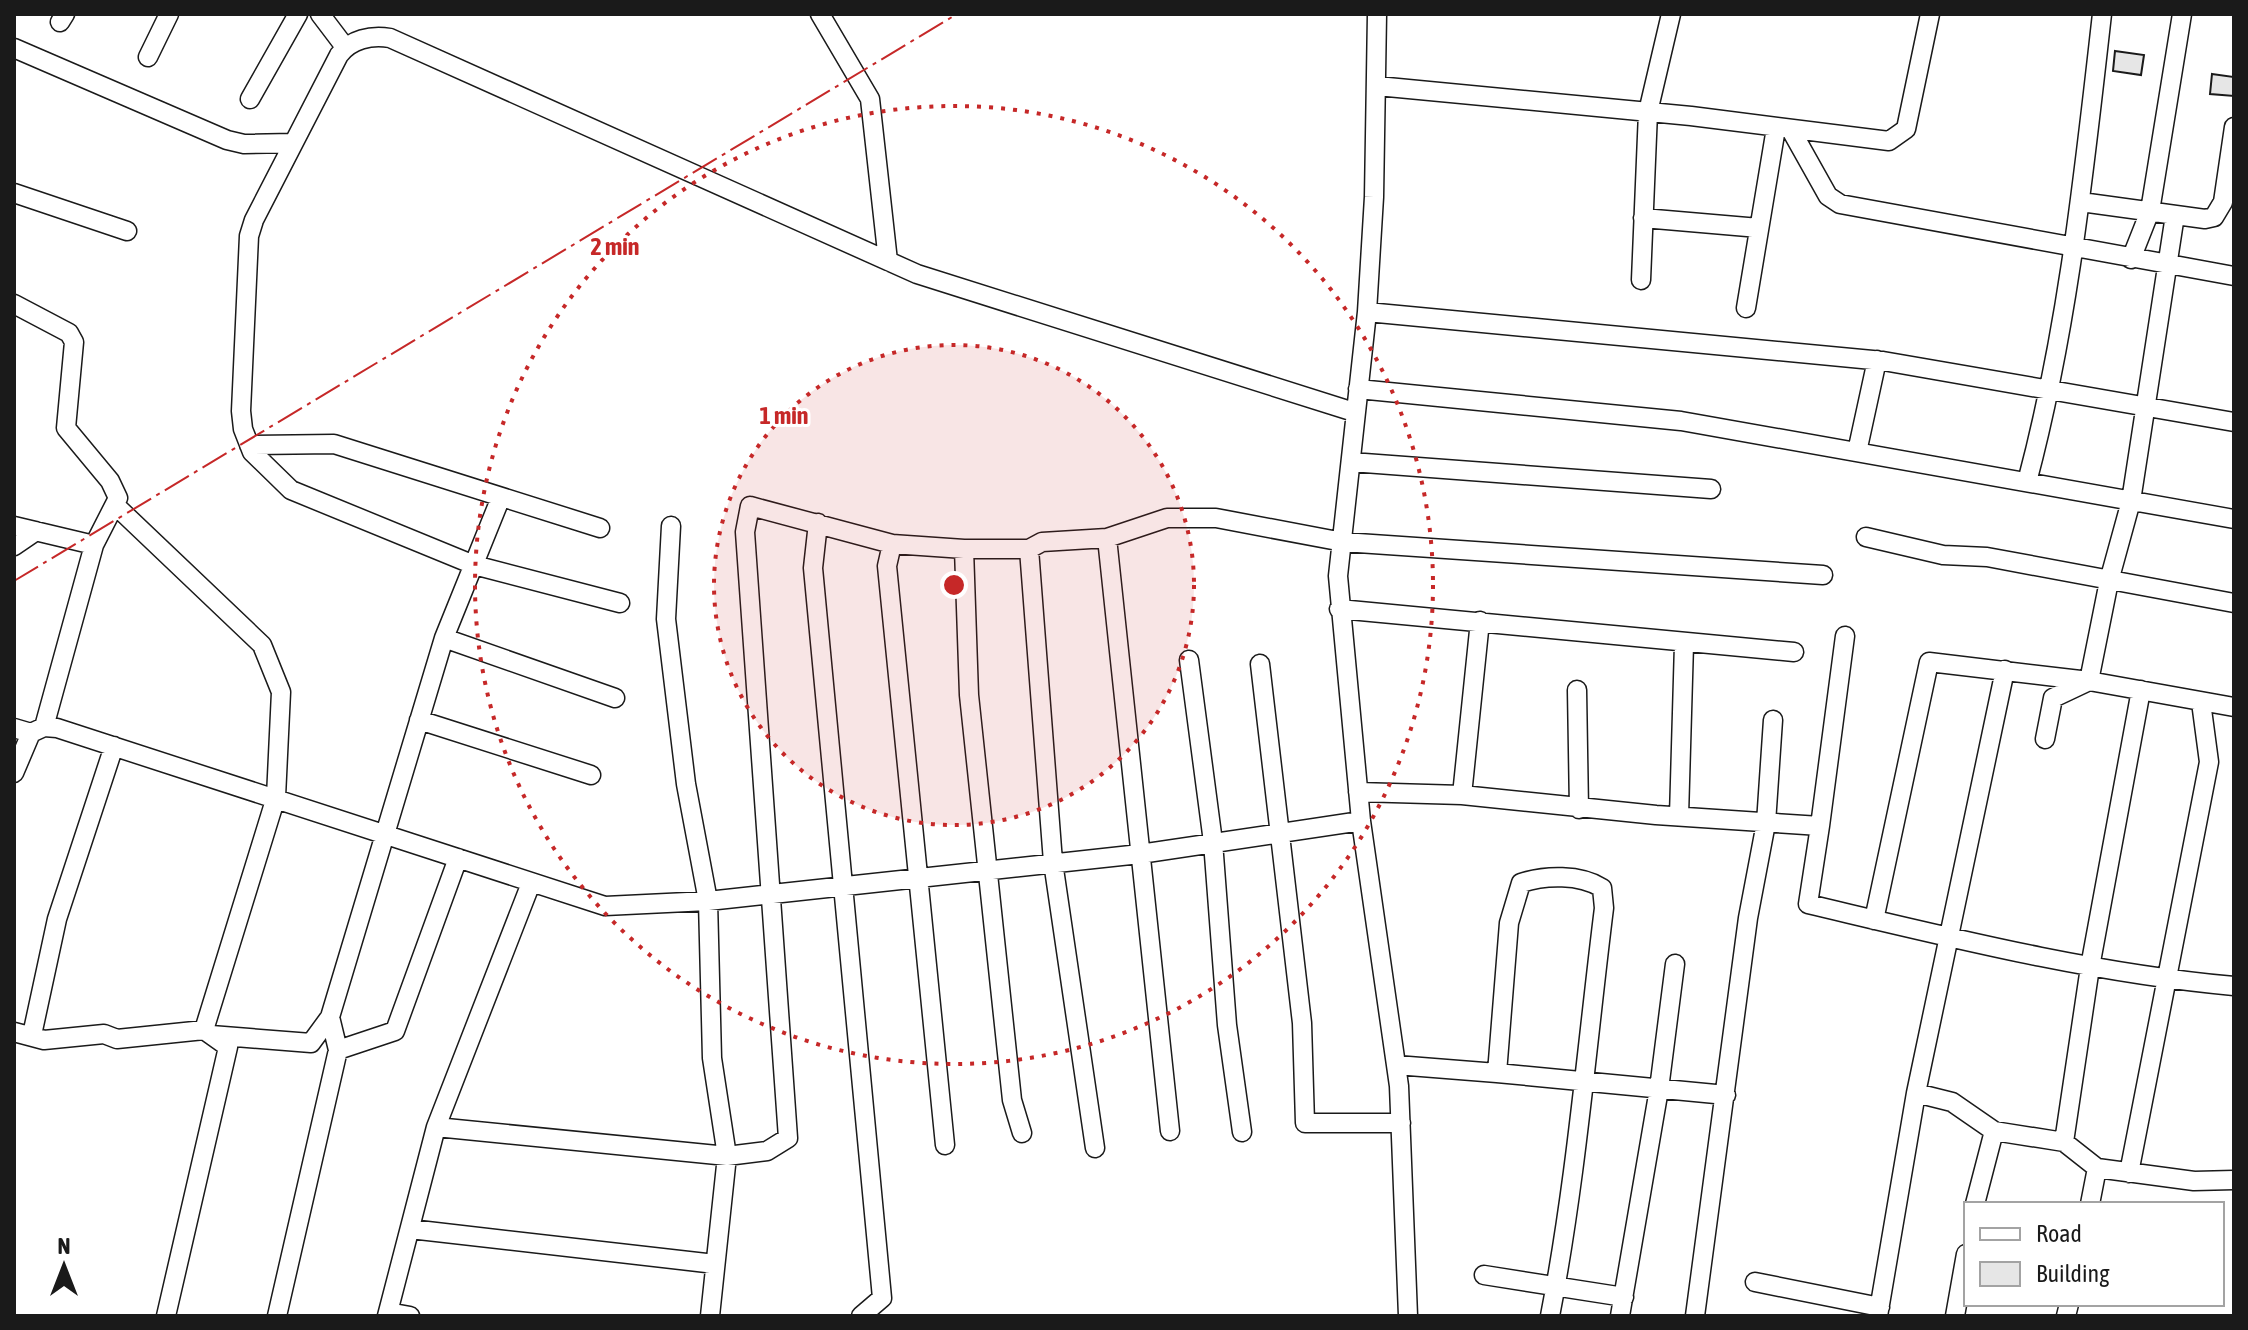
<svg xmlns="http://www.w3.org/2000/svg" width="2248" height="1330" font-family="'Asap Condensed',sans-serif">
	<rect width="100%" height="100%" fill="#fff"/>
	<path fill="#e6e6e6" stroke="#1a1a1a" stroke-width="2" d="M2115 51 2144 55 2141 75 2113 71Z
		M2212 74 2234 77V96L2210 94Z"/>
	<g fill="none" stroke-linecap="round" stroke-linejoin="round">
		<defs>
			<path id="minor" d="M320 14 345 47
				M820 14 870 99 888 261
				M1377 14 1374 197 1367 312 1338 576 1361 821 1399 1086 1408 1316
				M60 22 65 14
				M14 48 227 140 244 144 293 143
				M148 57 169 14
				M1377 86 1691 116 1889 141 1906 129 1930 14
				M250 99 298 14
				M1791 130 1828 196 1840 204 2234 276
				M14 193 127 231
				M2081 202 2205 219 2214 217 2223 202 2234 127
				M1643 218 1759 228
				M2131 259 2150 211 2182 14
				M1641 280 1648 112 1671 14
				M14 304 69 333 74 342 66 428 110 481 118 498 94 545
				M1746 308 1776 128
				M1367 312 1883 361 2234 422
				M1358 389 1681 421 2234 519
				M249 445 334 444 600 528
				M1857 452 1877 360
				M1351 462 1711 489
				M2027 482C2068 328 2084 172 2102 14
				M116 506 262 645 281 692 276 797 204 1030
				M818 523 813 568 882 1298 861 1316
				M14 526 94 545 44 727
				M671 526 666 619 686 784 708 901 712 1058 727 1156 710 1316
				M1866 537 1943 555 1987 557 2234 603
				M1107 538 1170 1131
				M892 544 887 566 945 1145
				M14 546 36 531
				M964 549 969 695 1012 1100 1022 1133
				M1029 549 1053 862 1095 1148
				M620 603 474 565 291 490 252 452 243 429 241 411 249 236 254 220 339 55C351 39 371 35 390 38L917 274 1354 412
				M1339 609 1794 652
				M444 638 615 698
				M1189 660 1213 842 1227 1025 1242 1132
				M1260 664 1302 1023 1305 1123H1401
				M1577 690 1579 809
				M419 720 591 775
				M14 728 31 733 44 727 57 728 605 906 708 901 1140 854 1361 821
				M2045 739 2053 698 2089 681 2109 581 2131 501 2175 215
				M14 773 31 733
				M1358 792 1462 795 1480 621
				M1462 795 1656 815 1820 826 1845 636
				M1679 816 1684 644
				M1820 826 1808 904C1948 937 2090 973 2234 986
				M531 883 436 1127 727 1156 767 1151 788 1138 745 532 750 506 892 544 964 549H1029L1042 542 1107 538 1167 518H1216L1343 542 1823 575
				M1874 920 1929 662 2089 681 2234 707
				M14 1032 44 1040 104 1034 117 1039 204 1030 228 1047 166 1316
				M32 1035 57 919 114 746
				M211 1035 311 1043 330 1017
				M338 1050 395 1031 458 858
				M1396 1065 1497 1073
				M1916 1093 1952 1102 1994 1131 2064 1142 2090 967 2141 690
				M2064 1142 2097 1168 2090 1204
				M2097 1168 2194 1181 2234 1180
				M2129 1173 2209 762 2201 702
				M1975 1204 1994 1131
				M410 1229 715 1264
				M1484 1275 1624 1297
				M1755 1282 1880 1307
				M388 1312 410 1316
				M277 1316 338 1050 330 1017 444 638 501 497
				M387 1316 436 1127
				M1550 1316C1576 1182 1587 1044 1604 908L1602 888C1580 874 1545 875 1521 883L1509 923 1497 1073 1726 1095
				M1620 1316 1659 1089 1675 964
				M1695 1316 1748 918 1766 823 1773 720
				M1878 1316 1916 1093 2005 670
				M1955 1316 1966 1254
				M2066 1316 2069 1304"/>
		</defs>
		<use href="#minor" stroke="#1a1a1a" stroke-width="21"/>
		<use href="#minor" stroke="#fff" stroke-width="18"/>
		<path stroke="#c62828" stroke-width="2" stroke-dasharray="28 6 4 6" stroke-linecap="butt" d="M14 581 957 14"/>
	</g>
	<circle cx="954" cy="585" r="240" fill="#c62828" fill-opacity=".12"/>
	<g fill="none" stroke="#c62828" stroke-width="4" stroke-dasharray="4 8">
		<circle cx="954" cy="585" r="240"/>
		<circle cx="954" cy="585" r="479"/>
	</g>
	<circle cx="954" cy="585" r="12" fill="#c62828" stroke="#fff" stroke-width="4"/>
	<g font-size="24" text-anchor="middle" font-weight="bold" fill="#c62828" stroke="#fff" stroke-width="6" stroke-linejoin="round" paint-order="stroke">
		<text x="615" y="255">2 min</text>
		<text x="784" y="424">1 min</text>
	</g>
	<rect width="2248" height="1330" fill="none" stroke="#1a1a1a" stroke-width="32"/>
	<rect x="1964" y="1202" width="260" height="104" fill="#ffffff" stroke="#a3a3a3" stroke-width="2"/>
	<rect x="1980" y="1228" width="40" height="12" fill="#ffffff" stroke="#a3a3a3" stroke-width="2"/>
	<text x="2036" y="1242" font-size="24" fill="#1a1a1a">Road</text>
	<rect x="1980" y="1262" width="40" height="24" fill="#e6e6e6" stroke="#a3a3a3" stroke-width="2"/>
	<text x="2036" y="1282" font-size="24" fill="#1a1a1a">Building</text>
	<g transform="translate(64 1266)" stroke="#ffffff" stroke-width="6" paint-order="stroke">
	<path d="M0-6L14 30L0 20L-14 30Z" fill="#1a1a1a"/>
	<text y="-12" font-size="22" font-weight="bold" text-anchor="middle" fill="#1a1a1a">N</text>
	</g>
</svg>
